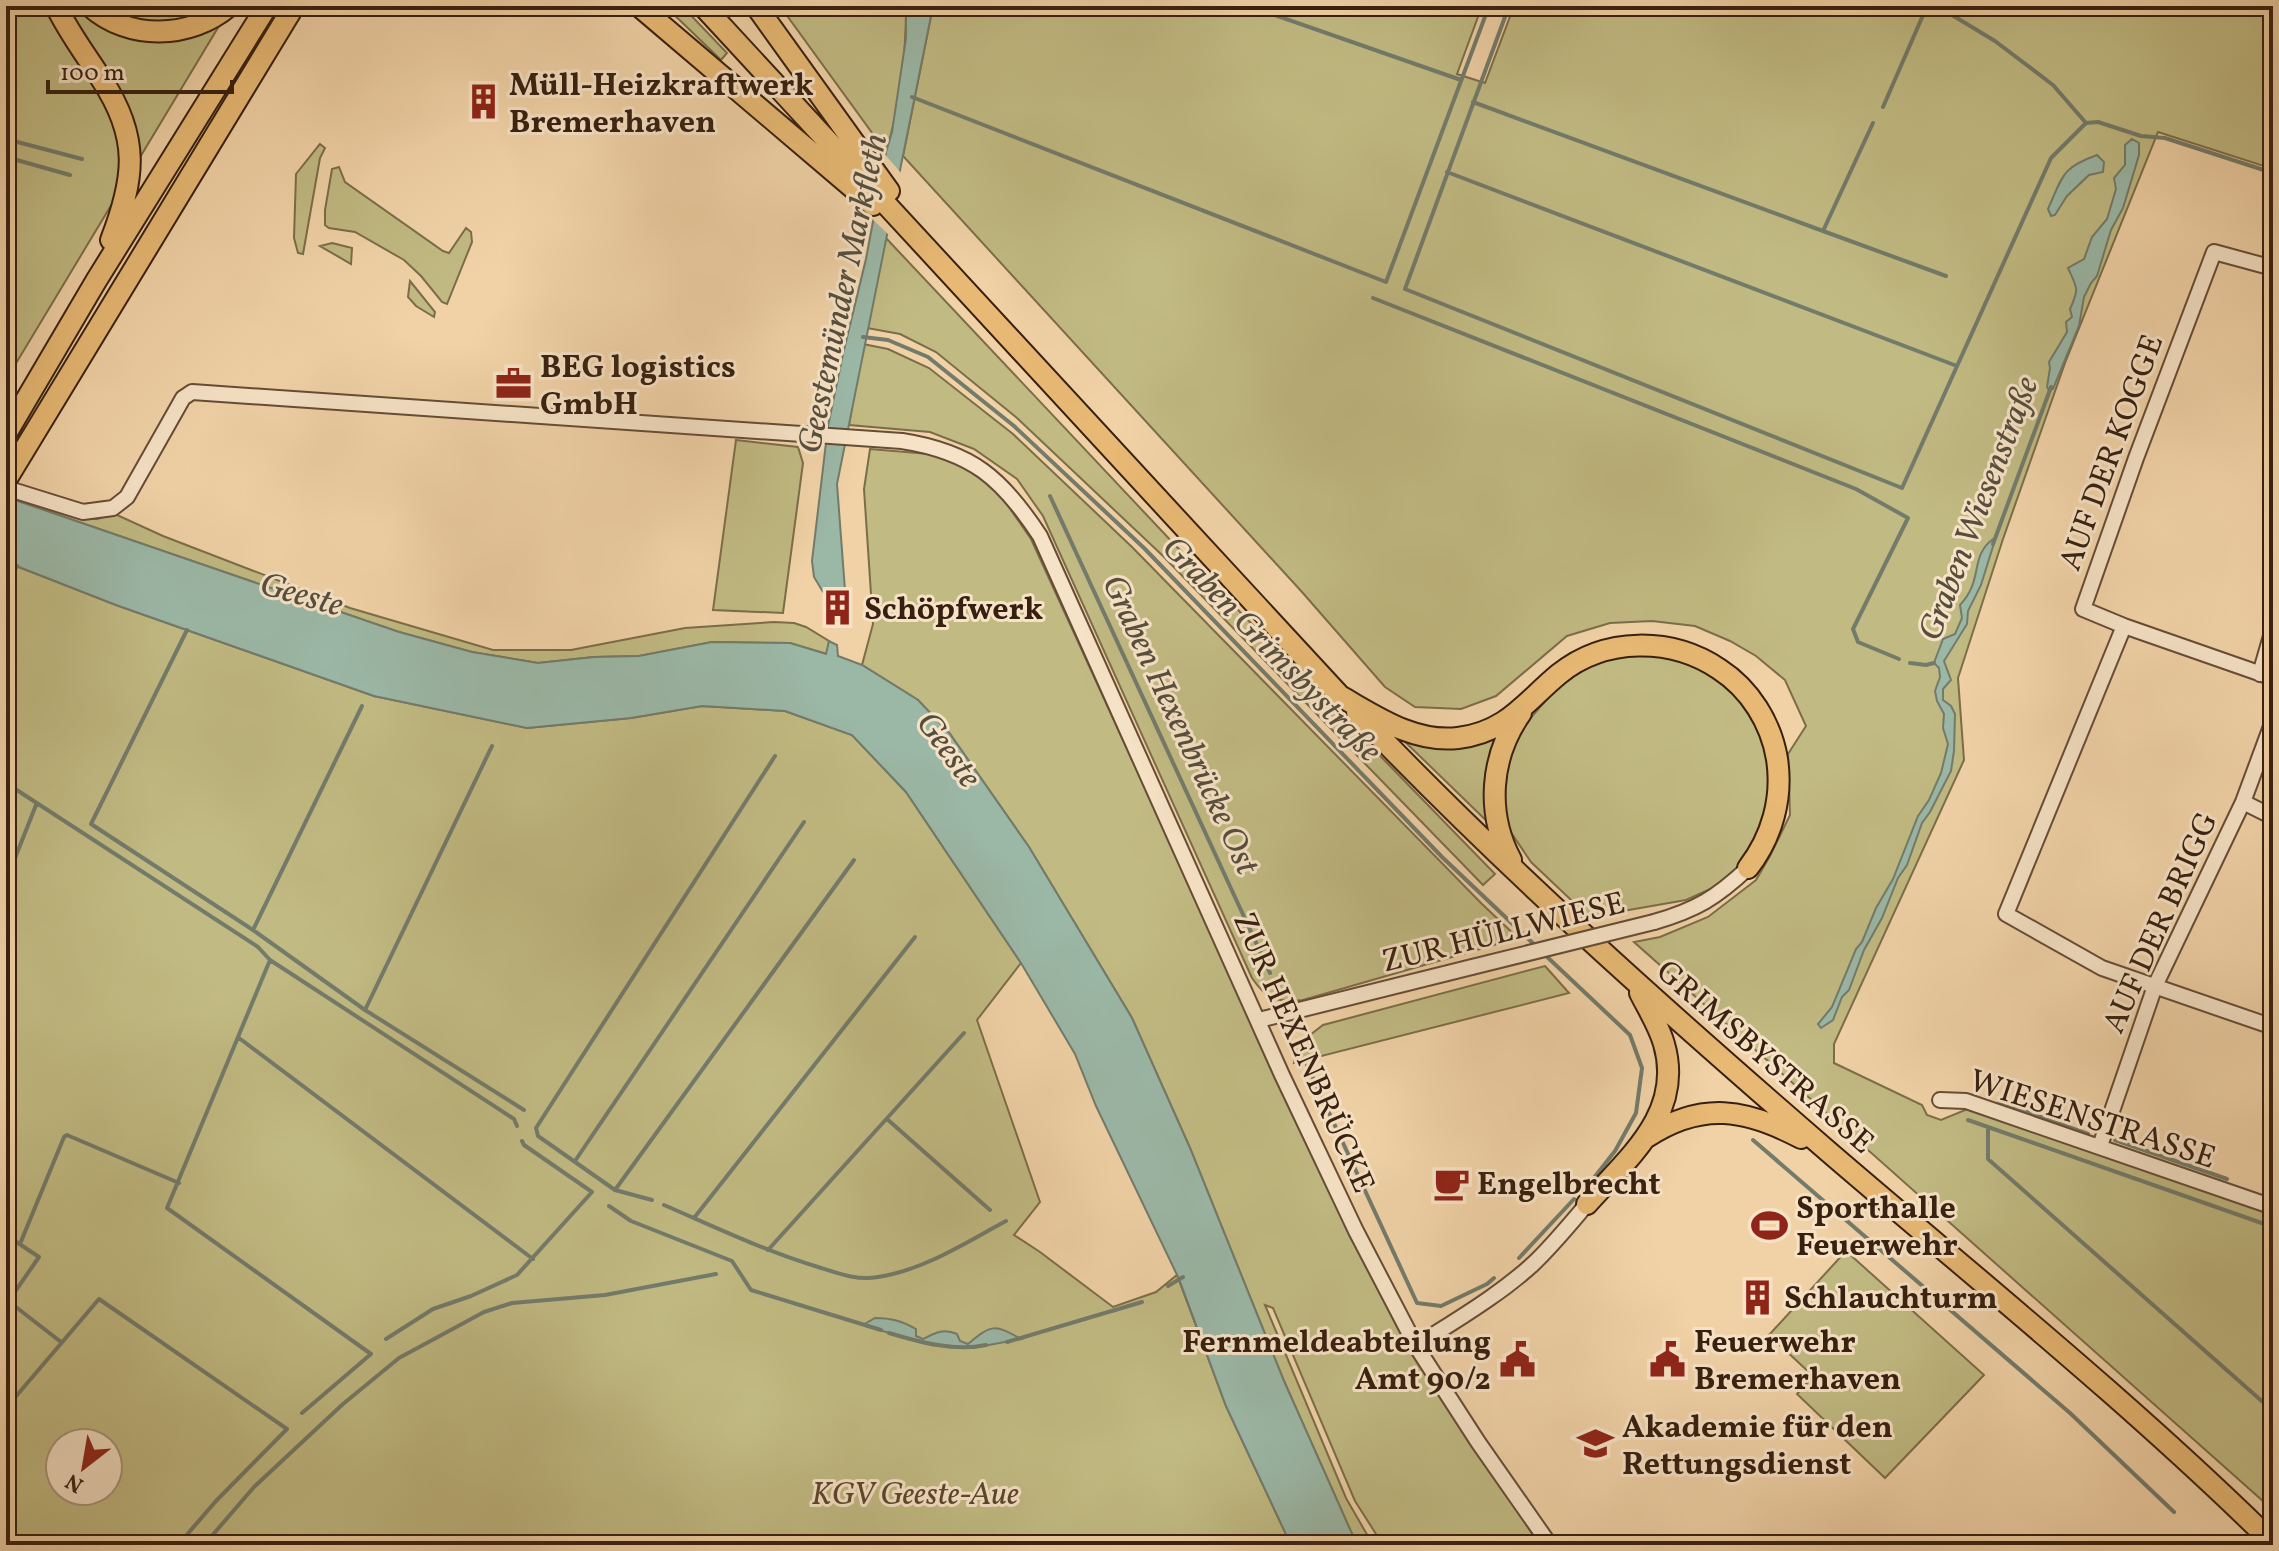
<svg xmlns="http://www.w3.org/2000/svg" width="2279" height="1551" font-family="Vollkorn,serif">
	<rect width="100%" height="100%" fill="#f1d2a7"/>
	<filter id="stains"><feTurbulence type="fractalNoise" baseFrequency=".0025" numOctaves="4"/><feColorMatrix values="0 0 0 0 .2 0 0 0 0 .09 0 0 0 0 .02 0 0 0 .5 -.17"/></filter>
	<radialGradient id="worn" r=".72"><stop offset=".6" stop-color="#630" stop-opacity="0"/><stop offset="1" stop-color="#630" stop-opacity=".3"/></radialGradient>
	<path fill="#c1ba82" stroke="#7c6d49" stroke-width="2" fill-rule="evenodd" d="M6 6H231L6 380Z
		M665 6H682L727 53 721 60Z
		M780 6H906C906 54 900 106 886 152Z
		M933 6H1482L1457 74 1485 83 1514 6H2273V169L2158 132 2065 363 2003 539 1958 678 1964 760 1834 1044V1063L1922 1105 1927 1115 1941 1120 1970 1108 2273 1211V1394L2264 1414 2273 1422V1510L1634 942 1660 937 1708 917 1756 880 1770 856 1790 815 1788 754 1806 726 1785 680 1756 656 1730 641 1695 626 1652 621 1610 623 1567 636 1496 696 1461 709 1415 707 1385 687 1302 592 903 156Z
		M320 144 325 148 320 158 303 254 298 253 294 238 296 174Z
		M339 167 345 182 443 251 449 253 466 228 471 232 472 242 447 304 442 302 421 276 404 260 355 232 329 228 325 225V210L332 169Z
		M885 237 1175 545 1495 874 1483 885 1163 556 1017 418 936 352 900 334 867 328Z
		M332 243 352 248 351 264 320 246Z
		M410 281 435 312 434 317 416 306 408 297Z
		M863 344 888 349 929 368 1013 434 1132 547 1482 904 1518 938 1303 1000C1278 1003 1266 999 1252 978L1043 516 1017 479 974 449 930 432 849 425Z
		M736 440 798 447 803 463 783 613 713 610Z
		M870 449 929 454 963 465 993 484 1031 539 1349 1234 1411 1353 1540 1545H1383L1355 1501 1273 1308 1265 1305 1346 1498 1373 1545H1357L1284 1381 1190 1148 1132 1018 1029 847 950 734 918 700 862 665 873 624 864 489Z
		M6 491 82 518 97 519 115 514 163 536 350 608 493 650H571L685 628 774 622 794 623 806 627 829 641 827 654 790 643 712 642 639 656 594 657 538 663 472 652 399 632 6 497Z
		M6 562 116 605 374 696 527 728 631 718 702 706 785 711 852 735 906 792 1021 963 977 1020 1040 1202 1014 1235 1040 1252 1113 1307 1156 1292 1177 1275 1226 1406 1291 1545H6ZM60 1443H108V1491H60Z
		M1653 652 1697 663 1736 692 1757 720 1768 748 1773 786 1753 853 1736 871 1715 887 1686 900 1589 917 1531 862 1510 831 1502 800 1503 763 1516 735 1560 684 1586 665 1619 653Z
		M1504 729 1495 829 1398 735Z
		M1545 966 1569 993 1294 1063 1297 1045 1323 1025Z
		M1846 1251 1984 1375 1885 1478 1797 1394 1813 1376 1769 1335Z"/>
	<path fill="#9bb8a7" stroke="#737b6b" stroke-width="2" d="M906 6H933L837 484 845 590 823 592 814 577 812 561 828 426 843 354 866 259 886 152 892 132 906 38Z
		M2132 139 2139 143V155L2123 208 2111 230 2097 276 2091 283 2084 297 2079 326 2053 389 2049 390 2047 387 2050 368 2049 362 2067 332 2066 322 2072 317 2070 309C2079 289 2078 289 2068 268L2084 259 2092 237 2107 219 2116 189 2114 178 2125 165V145Z
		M2097 155 2104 162 2103 172 2089 175 2067 196 2055 215 2051 216 2048 209C2063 176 2061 168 2097 155Z
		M6 497 399 632 472 652 538 663 594 657 639 656 712 642 790 643 826 654 829 641 837 645 838 656 862 665 918 700 950 734 1029 847 1132 1018 1190 1148 1284 1381 1357 1545H1291L1226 1406 1179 1279 1096 1106 1075 1054 1021 963 906 792 852 735 785 711 702 706 631 718 527 728 374 696 116 605 6 562Z
		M1993 539 1995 540 1981 585 1968 611 1967 624 1944 661 1951 680 1943 689V700L1951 706 1955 714 1954 751 1951 771 1930 812 1922 823 1907 865 1898 878 1882 918 1864 950 1849 990 1842 997 1833 1020 1821 1028 1818 1024 1832 1007 1856 949 1862 942 1876 908 1893 879 1918 816 1929 800 1941 773 1948 744 1943 728 1944 714 1937 701 1935 691 1940 677 1939 668 1934 663 1943 639 1955 634 1962 618 1960 605C1984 580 1969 557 1993 539Z
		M875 1318C891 1318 902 1321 916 1329V1336L923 1339C935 1333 943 1328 957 1334L960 1341 968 1344C992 1324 994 1324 1021 1339L973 1348 922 1343 863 1325Z"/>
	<path fill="#f1d2a7" d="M882 151 902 174 889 235 870 217Z"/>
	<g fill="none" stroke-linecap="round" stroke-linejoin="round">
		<path stroke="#737b6b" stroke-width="4" d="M1249 6 1461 80
			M1509 6 1405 289 1902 488 2051 158 2086 123 2098 122 2141 136 2165 138 2273 173
			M1937 6 1995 41 2053 85 2086 123
			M912 97 1386 282 1489 6
			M1473 102 1823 231
			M1883 107 1927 6
			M1873 123 1823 231 1946 276
			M6 139 82 159
			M6 157 70 175
			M1447 172 1957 366
			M1373 298 1856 489 1908 518 1853 629 1858 642 1899 659
			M863 337 888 340 928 357 1014 426 1144 548 1442 857 1538 948
			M1050 496 1270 973
			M1993 544 2051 387
			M6 585 17 566
			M187 630 91 824 253 930 365 1010 524 1110
			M1910 663 1926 665 1934 663
			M6 783 258 947 270 960 514 1119 517 1126
			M6 881 36 805
			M253 930 362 706
			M1544 954 1630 1035 1642 1068 1636 1113 1615 1151 1593 1179
			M270 960 167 1208 371 1354 302 1413
			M365 1010 492 746
			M239 1038 533 1259
			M1307 1065 1417 1303 1441 1306 1487 1284 1494 1278
			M1999 1102 2088 1134
			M887 1119 990 1210
			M1968 1120 2273 1227
			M1988 1127V1159L2273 1411
			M1753 1140 2070 1413 2174 1512
			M2115 1140 2227 1179
			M575 1161 804 822
			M615 1190 854 860
			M652 1200 615 1190 538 1136 536 1128 775 756
			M664 1205C715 1227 765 1251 818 1267 837 1273 857 1281 878 1277 924 1270 965 1243 1006 1221
			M609 1206 631 1221 732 1261 751 1290 881 1330
			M694 1218 915 937
			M6 1235 39 1257 12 1296V1304L61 1342
			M20 1244 64 1137 67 1135 179 1183
			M768 1250 964 1033
			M1519 1258 1574 1199
			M1168 1286 1183 1277
			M889 1333C920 1342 954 1352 986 1345
			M386 1339 433 1309 471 1296 517 1275 592 1192 524 1145 522 1141
			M1007 1342 1142 1302
			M6 1408 99 1299 287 1429 216 1501 178 1545
			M204 1545 254 1487 343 1404 399 1358 484 1312 512 1303 605 1295 716 1274"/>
		<defs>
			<path id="minor" d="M2273 268 2214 252 2136 458 2083 609 2124 626 2006 914 2102 968 2273 1027
				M6 488 83 512 113 508 127 497 183 398 192 392 902 441C972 452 1002 478 1040 536L1282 1075 1356 1231 1416 1346 1478 1442 1550 1545
				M2124 626 2273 678
				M2260 674 2273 629
				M2243 802 2273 817
				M1654 922C1696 910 1716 898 1748 868
				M1259 1020 1472 967
				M1940 1100 1966 1101 2273 1207
				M2100 1146 2155 986 2243 802 2273 721
				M1416 1346C1456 1320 1498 1296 1533 1264 1553 1245 1570 1224 1587 1204"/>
			<path id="highway" d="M56 6C69 33 86 55 102 80 140 138 135 178 111 240
				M90 6C129 41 190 39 229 6
				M639 6 873 205
				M703 6 1340 696C1377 717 1414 743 1458 738 1507 732 1525 702 1559 674 1605 637 1671 637 1719 669 1750 689 1771 723 1777 759 1783 798 1772 837 1748 868
				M756 6 889 191
				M6 434 96 281 267 6
				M6 480 294 6
				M1357 713C1506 869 1667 1012 1830 1153 1979 1281 2133 1405 2273 1543
				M1511 860C1486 813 1490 757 1521 713
				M1647 1137C1702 1101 1746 1109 1801 1138
				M1587 1204C1629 1157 1684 1113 1664 1044 1659 1026 1648 1009 1640 993"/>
		</defs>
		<use href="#minor" stroke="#664c36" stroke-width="18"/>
		<use href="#highway" stroke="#382010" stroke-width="24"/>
		<use href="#minor" stroke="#f6e2c6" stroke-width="14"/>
		<use href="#highway" stroke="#e8b974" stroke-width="20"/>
		<defs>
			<path id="minor-bridge" d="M1472 967 1654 922"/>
		</defs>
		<use href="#minor-bridge" stroke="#664c36" stroke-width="18" stroke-linecap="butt"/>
		<use href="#minor-bridge" stroke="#f6e2c6" stroke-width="14"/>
	</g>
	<defs>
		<symbol id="building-bare" viewBox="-9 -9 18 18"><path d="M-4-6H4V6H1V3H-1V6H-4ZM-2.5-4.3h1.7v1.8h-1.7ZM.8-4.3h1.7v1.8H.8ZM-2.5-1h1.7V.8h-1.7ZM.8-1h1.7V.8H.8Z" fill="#8f2418" stroke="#f6e2c6" stroke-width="2.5" paint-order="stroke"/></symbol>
		<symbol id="office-bare" viewBox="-9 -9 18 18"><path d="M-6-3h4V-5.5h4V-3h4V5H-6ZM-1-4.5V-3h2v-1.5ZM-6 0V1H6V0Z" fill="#8f2418" stroke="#f6e2c6" stroke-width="2.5" paint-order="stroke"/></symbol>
		<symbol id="cafe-bare" viewBox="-9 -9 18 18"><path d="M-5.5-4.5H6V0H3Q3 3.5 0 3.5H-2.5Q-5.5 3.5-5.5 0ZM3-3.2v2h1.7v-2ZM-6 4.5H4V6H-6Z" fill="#8f2418" stroke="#f6e2c6" stroke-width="2.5" paint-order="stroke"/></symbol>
		<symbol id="stadium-bare" viewBox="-9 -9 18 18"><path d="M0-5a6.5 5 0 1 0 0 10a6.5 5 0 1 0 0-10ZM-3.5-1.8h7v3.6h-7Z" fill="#8f2418" stroke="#f6e2c6" stroke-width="2.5" paint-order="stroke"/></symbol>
		<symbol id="civic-bare" viewBox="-9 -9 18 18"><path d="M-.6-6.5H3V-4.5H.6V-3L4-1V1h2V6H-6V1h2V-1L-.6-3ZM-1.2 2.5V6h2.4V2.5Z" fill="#8f2418" stroke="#f6e2c6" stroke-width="2.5" paint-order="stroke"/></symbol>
		<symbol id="school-bare" viewBox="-9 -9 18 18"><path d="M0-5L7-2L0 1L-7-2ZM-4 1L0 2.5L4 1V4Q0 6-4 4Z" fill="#8f2418" stroke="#f6e2c6" stroke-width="2.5" paint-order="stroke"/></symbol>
	</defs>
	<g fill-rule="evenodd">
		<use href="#building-bare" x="458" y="76" width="51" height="51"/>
		<use href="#office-bare" x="488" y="358" width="51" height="51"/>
		<use href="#building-bare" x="812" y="582" width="51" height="51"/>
		<use href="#cafe-bare" x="1426" y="1158" width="51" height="51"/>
		<use href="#stadium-bare" x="1744" y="1200" width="51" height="51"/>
		<use href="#building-bare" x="1732" y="1272" width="51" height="51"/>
		<use href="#civic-bare" x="1492" y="1334" width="51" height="51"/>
		<use href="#civic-bare" x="1642" y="1334" width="51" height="51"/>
		<use href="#school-bare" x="1570" y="1418" width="51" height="51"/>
	</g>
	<g text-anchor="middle" stroke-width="6" stroke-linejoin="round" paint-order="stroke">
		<g font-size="32" font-weight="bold" fill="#382010" stroke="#f6e2c6" text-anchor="start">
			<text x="509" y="95">Müll-Heizkraftwerk<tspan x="509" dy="37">Bremerhaven</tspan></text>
			<text x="540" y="377">BEG logistics<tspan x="540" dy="37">GmbH</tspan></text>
			<text x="864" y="619">Schöpfwerk</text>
			<text x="1477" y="1194">Engelbrecht</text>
			<text x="1796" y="1218">Sporthalle<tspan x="1796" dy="37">Feuerwehr</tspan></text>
			<text x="1784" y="1308">Schlauchturm</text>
			<text x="1491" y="1352" text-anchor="end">Fernmeldeabteilung<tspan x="1491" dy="37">Amt 90/2</tspan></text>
			<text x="1694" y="1352">Feuerwehr<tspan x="1694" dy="37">Bremerhaven</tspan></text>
			<text x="1622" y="1437">Akademie für den<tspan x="1622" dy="37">Rettungsdienst</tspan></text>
		</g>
		<g font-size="32" fill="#382010" stroke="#f6e2c6">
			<text transform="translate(2110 452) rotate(-70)" y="11">AUF DER KOGGE</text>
			<text transform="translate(2159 922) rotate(-66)" y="11">AUF DER BRIGG</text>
			<text transform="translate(1503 931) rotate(-14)" y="11">ZUR HÜLLWIESE</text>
			<text transform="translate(1305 1052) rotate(66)" y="11">ZUR HEXENBRÜCKE</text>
			<text transform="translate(1766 1056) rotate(41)" y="11">GRIMSBYSTRASSE</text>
			<text transform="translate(2093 1118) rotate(18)" y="11">WIESENSTRASSE</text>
		</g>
		<g font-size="32" font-style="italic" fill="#5a462c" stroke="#f6e2c6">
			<text x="915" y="1504">KGV Geeste-Aue</text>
		</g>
		<g font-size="34" font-style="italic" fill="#564e3d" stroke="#f6e2c6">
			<text transform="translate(841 293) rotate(-78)" y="12">Geestemünder Markfleth</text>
			<text transform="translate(1977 508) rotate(-69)" y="12">Graben Wiesenstraße</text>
			<text transform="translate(302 593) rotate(16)" y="12">Geeste</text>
			<text transform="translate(1273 648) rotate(46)" y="12">Graben Grimsbystraße</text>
			<text transform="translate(1182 724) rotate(65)" y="12">Graben Hexenbrücke Ost</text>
			<text transform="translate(950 749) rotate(54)" y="12">Geeste</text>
		</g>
	</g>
	<rect width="2279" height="1551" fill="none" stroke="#f1d2a7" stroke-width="32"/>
	<rect x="8" y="8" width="2263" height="1535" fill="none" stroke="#382010" stroke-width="4"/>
	<rect x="16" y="16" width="2247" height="1519" fill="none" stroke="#382010" stroke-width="2"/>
	<g transform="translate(84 1467) rotate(211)"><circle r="38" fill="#f6e2c6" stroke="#aa947d" stroke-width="2"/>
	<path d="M0-6L14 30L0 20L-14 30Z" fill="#8f2418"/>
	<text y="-12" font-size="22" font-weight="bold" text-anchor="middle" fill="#382010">N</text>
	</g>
	<path d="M48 80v12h184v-12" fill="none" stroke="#382010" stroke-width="4"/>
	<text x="60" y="80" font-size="24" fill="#382010" stroke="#f6e2c6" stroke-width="6" paint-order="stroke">100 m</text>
	<rect width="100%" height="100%" filter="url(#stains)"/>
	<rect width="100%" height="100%" fill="url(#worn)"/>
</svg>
